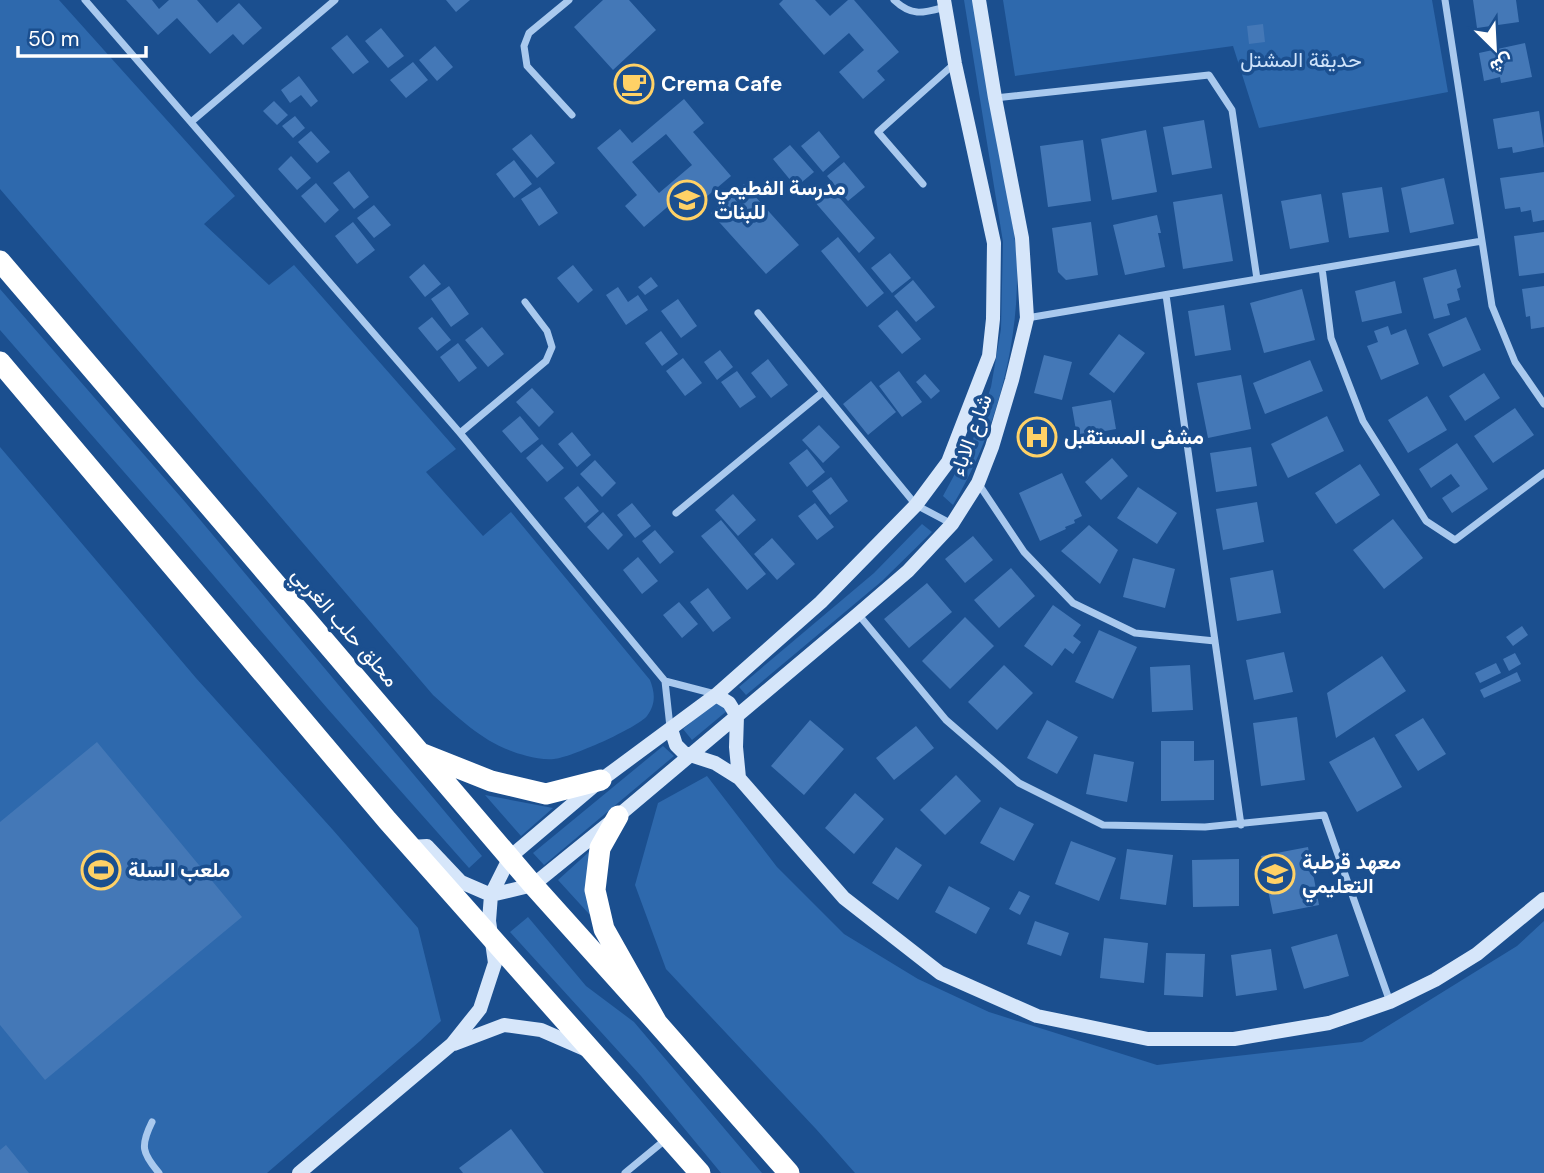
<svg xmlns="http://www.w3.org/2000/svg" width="1544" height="1173" font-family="'DM Sans',Vazirmatn,sans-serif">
	<rect width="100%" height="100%" fill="#1b4f8f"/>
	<path fill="#2e69ad" d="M0 0H59L235 196 204 224 269 285 294 265 456 449 426 472 483 536 511 512 650 680C655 693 656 704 647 716 637 728 570 758 554 759 546 760 535 758 527 756 487 746 463 722 433 695L0 189Z
		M964 0H977C985 56 994 113 1003 169 1008 201 1016 233 1017 265 1019 346 995 435 953 505L943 496 972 442 991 387 1001 329 1003 242Z
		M1003 0H1432L1448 92 1259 128 1233 46 1015 76Z
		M0 289 186 503 482 856 469 868 327 708 179 535 0 330Z
		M0 447 196 678 333 830 418 928 441 1021 420 1041 267 1173H0Z
		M922 524 932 532 882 581 746 695 739 687 874 573Z
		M718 699 728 710 692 740 683 729Z
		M663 746 674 756 544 865 533 853Z
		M707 776 777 867 844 934 918 979 989 1012 1157 1065 1362 1042 1517 946 1544 921V1173H855L816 1129 666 969 635 885 658 803Z
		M485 795 553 808 521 836Z
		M590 851V915L558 880Z
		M528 917 586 986 634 1022 762 1173H721L641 1076 510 932Z"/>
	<path fill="#4478b7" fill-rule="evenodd" d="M126 0H152L159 9 169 0H197L217 23 239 3 262 28 243 45 233 34 210 54 177 18 158 35Z
		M446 0H470L456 12Z
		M603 0H629L656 30 613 70 574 27Z
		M783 0H815L830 16 848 0H854L899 52 877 71 885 80 863 99 839 72 864 50 849 33 824 55 779 4Z
		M1473 0H1516L1519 22 1477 28Z
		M1263 24 1265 42 1249 44 1247 26Z
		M381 28 404 56 388 68 365 41Z
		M347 35 369 62 353 74 331 48Z
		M1525 43 1532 77 1501 83 1500 77 1484 81 1479 53Z
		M435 46 453 67 437 81 419 60Z
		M413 62 428 80 406 98 390 80Z
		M299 76 318 101 311 107 301 95 290 103 281 90Z
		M684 99 704 123 693 132 731 176 705 198 693 185 644 227 625 206 637 195 597 148 620 129 632 143ZM666 134 692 165 659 193 632 162Z
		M274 101 288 115 277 125 263 111Z
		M1539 111 1544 147 1513 153 1512 147 1498 149 1493 119Z
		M295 116 305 128 293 138 282 126Z
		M1204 120 1212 168 1172 175 1163 127Z
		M1146 130 1157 192 1112 200 1101 139Z
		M311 131 330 152 317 163 298 142Z
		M819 131 840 157 823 172 801 146Z
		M531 134 555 163 537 178 512 149Z
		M1083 140 1091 201 1048 207 1040 146Z
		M790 145 814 172 796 187 773 159Z
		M291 156 311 178 297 190 278 169Z
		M514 160 532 184 514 198 496 174Z
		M844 162 865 187 848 201 827 176Z
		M349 171 369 197 354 209 333 183Z
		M1544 172V220L1533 222 1531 210 1521 212 1520 207 1505 209 1500 178Z
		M1444 178 1454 224 1410 233 1401 188Z
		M316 183 339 210 325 223 301 196Z
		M744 184 799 245 766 274 711 213Z
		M540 187 558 213 539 226 521 199Z
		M830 187 875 238 859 253 814 201Z
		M1382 187 1389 232 1349 238 1342 193Z
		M1222 194 1233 261 1183 269 1173 202Z
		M1321 194 1329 242 1290 249 1281 201Z
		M374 205 391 225 374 238 357 218Z
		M1157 215 1161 233H1158L1165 267 1125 275 1113 225Z
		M353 222 375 250 357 264 335 236Z
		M1091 222 1098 275 1066 280 1058 272 1052 228Z
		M1544 232V273L1519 276 1514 236Z
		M838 237 884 293 867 307 821 251Z
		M890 253 911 278 892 293 871 268Z
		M424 264 441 284 425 297 409 277Z
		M573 265 593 290 578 303 557 278Z
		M1456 269 1461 287 1457 289 1460 300 1447 304 1450 315 1434 319 1423 278Z
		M651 277 658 286 645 295 638 287Z
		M913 280 935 307 916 322 894 296Z
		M1395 281 1402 313 1362 322 1355 291Z
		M449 286 469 314 451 327 431 299Z
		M1544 286V327L1531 329 1530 316 1526 317 1522 289Z
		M618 287 628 302 638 295 648 310 626 325 606 295Z
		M1302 289 1315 340 1264 353 1250 303Z
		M678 299 697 326 681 338 661 311Z
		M1224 305 1231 350 1195 356 1188 311Z
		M897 310 921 339 902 354 878 326Z
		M432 317 451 340 437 351 418 328Z
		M1466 317 1481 350 1443 367 1428 334Z
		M1388 326 1391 335 1406 329 1419 364 1381 380 1367 346 1378 342 1374 331Z
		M482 327 504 354 488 367 465 340Z
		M661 331 678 354 662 366 645 343Z
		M1119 334 1145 353 1114 393 1089 374Z
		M458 343 477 368 459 382 440 357Z
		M720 350 733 367 717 380 704 362Z
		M1044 355 1072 362 1062 400 1034 393Z
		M683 358 702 383 685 396 666 371Z
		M768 359 788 385 771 398 751 373Z
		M1310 360 1323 391 1265 414 1253 383Z
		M737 371 756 397 740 408 721 382Z
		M899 371 922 402 902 417 879 386Z
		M1484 373 1500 398 1465 421 1449 396Z
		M925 374 940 391 931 399 916 382Z
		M1241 375 1251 429 1208 438 1197 383Z
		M871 381 896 412 868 435 843 404Z
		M532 388 554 412 539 427 516 402Z
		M1427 396 1447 430 1408 453 1388 420Z
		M1111 400 1116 429 1077 436 1072 407Z
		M1515 408 1534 435 1493 463 1474 436Z
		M520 416 539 439 521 453 502 431Z
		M1327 416 1344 451 1288 478 1271 444Z
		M819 425 840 447 823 463 802 440Z
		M572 432 591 455 577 467 558 444Z
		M1457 443 1488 489 1452 513 1442 498 1460 486 1451 474 1431 488 1419 469Z
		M542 444 564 468 547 482 526 458Z
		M1251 447 1257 486 1216 492 1210 453Z
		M807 449 825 472 807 487 789 463Z
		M1112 458 1128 476 1101 500 1085 482Z
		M595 460 616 483 602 497 580 474Z
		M1360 464 1380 495 1336 524 1315 493Z
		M1062 473 1082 516 1074 520 1075 523 1065 527 1066 529 1040 541 1019 493Z
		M831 477 848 501 830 515 812 491Z
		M578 486 599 511 585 523 564 498Z
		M1138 487 1177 513 1157 544 1117 518Z
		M733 494 756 520 738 536 715 510Z
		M1257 502 1264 542 1223 550 1216 509Z
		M632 503 651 526 635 538 617 515Z
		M815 503 834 527 817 540 798 516Z
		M603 512 623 535 608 550 587 527Z
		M1393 519 1423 558 1384 589 1353 550Z
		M721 520 766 574 747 590 701 536Z
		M1089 525 1118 550 1100 584 1061 551Z
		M655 530 674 552 660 564 642 541Z
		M973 536 993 560 965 583 945 559Z
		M772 538 795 564 777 580 754 554Z
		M638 557 658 581 642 594 623 570Z
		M1133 558 1175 569 1165 608 1123 597Z
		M1011 568 1035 596 999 628 974 600Z
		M1273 570 1281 613 1237 621 1230 578Z
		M927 583 952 612 909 648 884 619Z
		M708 588 731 618 713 632 690 602Z
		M679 602 698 624 682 638 663 615Z
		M1053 605 1081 625 1073 636 1081 642 1073 654 1065 648 1052 666 1024 646Z
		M965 617 994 646 950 689 922 661Z
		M1522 626 1528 635 1513 646 1506 637Z
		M1099 630 1137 647 1113 699 1075 682Z
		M1284 652 1293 692 1254 700 1246 660Z
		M1515 653 1521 664 1509 671 1503 659Z
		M1382 656 1406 691 1336 738 1327 693Z
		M1496 663 1501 673 1480 683 1475 673Z
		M1004 665 1033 693 997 730 968 702Z
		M1190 665 1193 710 1152 712 1150 667Z
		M1517 672 1521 681 1484 698 1480 690Z
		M1297 717 1305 780 1261 786 1253 723Z
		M1423 718 1446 754 1418 771 1395 735Z
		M810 720 844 749 804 795 771 766Z
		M1047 720 1078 737 1057 774 1027 758Z
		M916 726 934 748 894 780 876 758Z
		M1374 737 1402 787 1357 812 1329 762Z
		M1161 741H1194V761L1214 760V800L1161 801Z
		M97 742 242 917 45 1080 0 1025V822Z
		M1094 754 1134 762 1127 802 1086 794Z
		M956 775 981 801 945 835 920 810Z
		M855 793 884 819 854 854 825 828Z
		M1000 807 1034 824 1014 861 980 843Z
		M1071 841 1116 858 1099 901 1055 884Z
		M896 847 922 865 898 900 872 883Z
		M1308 847 1319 905 1273 914 1261 856Z
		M1127 849 1173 855 1166 905 1120 899Z
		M1239 859V906L1193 907 1192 860Z
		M949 886 990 908 976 934 935 912Z
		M1019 891 1030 896 1020 915 1009 909Z
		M1035 921 1069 933 1061 956 1027 944Z
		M1337 934 1349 976 1304 989 1291 947Z
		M1104 938 1148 943 1144 983 1100 978Z
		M1271 949 1277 990 1236 996 1231 955Z
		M1166 953 1205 954 1203 997 1164 995Z
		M511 1129 544 1173H463L459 1168Z
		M6 1145 29 1173H0V1150Z"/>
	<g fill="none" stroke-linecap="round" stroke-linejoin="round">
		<path stroke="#a9c9ee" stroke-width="7" d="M85 0 460 433 665 681 670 727
			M569 0 529 33 524 46 527 66 572 115
			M894 0C912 17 923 13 945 7
			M1445 0 1492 306 1515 362 1544 404
			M995 98 1209 75 1232 110 1257 279
			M191 122 335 0
			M923 184 878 132 954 64
			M1322 268 1331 338 1363 421 1426 521 1455 540 1544 473
			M1166 295 1241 825
			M758 313 916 505 952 524
			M1027 318 1482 241
			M460 433 546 361 552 347 547 331 525 302
			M978 483 1024 552 1073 603 1135 633 1215 641
			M676 513 823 392
			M858 614 946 720 1019 783 1103 825 1205 827 1324 815 1390 1002
			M665 681 715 694
			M152 1122C140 1146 142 1153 159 1173
			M625 1173 665 1140"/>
		<path stroke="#d6e6fa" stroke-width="14" d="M716 695 729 703 737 716 736 747 739 778
			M671 729 676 745 684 753 715 763 739 778 844 898 940 973 1037 1016 1148 1039H1234L1329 1023 1390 1002 1435 980 1477 954 1544 899
			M411 847 427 846 461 882 491 895 533 885 618 816 858 614 908 571 952 524 978 483 992 447 1012 380 1027 318 1022 238 995 98 979 0
			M454 1044 504 1025 541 1030 587 1050
			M299 1173 452 1044 480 1009 495 963 489 921 491 895 510 857 601 780 716 695 821 602 916 505 948 462 989 356 993 319 994 243 955 64 944 0"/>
		<path stroke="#fff" stroke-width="21" d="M0 261 533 885 657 1023
			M0 362 387 820 700 1173
			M423 754 491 781 546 794 601 780
			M618 816 600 848 595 890 604 929 657 1023 789 1173"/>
	</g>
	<defs>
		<symbol id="cafe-ring" viewBox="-11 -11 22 22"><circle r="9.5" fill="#1b4f8f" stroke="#ffd166" stroke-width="1.5"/><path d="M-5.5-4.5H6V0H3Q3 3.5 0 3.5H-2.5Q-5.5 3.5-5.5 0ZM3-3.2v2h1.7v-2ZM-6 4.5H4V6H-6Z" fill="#ffd166"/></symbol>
		<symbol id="school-ring" viewBox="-11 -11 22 22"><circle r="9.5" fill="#1b4f8f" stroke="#ffd166" stroke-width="1.5"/><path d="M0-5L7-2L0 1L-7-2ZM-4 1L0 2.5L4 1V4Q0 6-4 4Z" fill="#ffd166"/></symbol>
		<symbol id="hospital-ring" viewBox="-11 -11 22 22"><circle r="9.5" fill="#1b4f8f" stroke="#ffd166" stroke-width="1.5"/><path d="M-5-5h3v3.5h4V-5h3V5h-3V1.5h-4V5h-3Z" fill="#ffd166"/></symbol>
		<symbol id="stadium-ring" viewBox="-11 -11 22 22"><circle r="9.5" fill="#1b4f8f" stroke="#ffd166" stroke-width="1.5"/><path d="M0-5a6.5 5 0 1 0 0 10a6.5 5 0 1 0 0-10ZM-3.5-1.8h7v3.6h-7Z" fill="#ffd166"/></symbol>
	</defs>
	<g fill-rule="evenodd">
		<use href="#cafe-ring" x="612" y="62" width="44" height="44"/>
		<use href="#school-ring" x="665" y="178" width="44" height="44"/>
		<use href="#hospital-ring" x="1015" y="415" width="44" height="44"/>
		<use href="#stadium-ring" x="79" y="848" width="44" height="44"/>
		<use href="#school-ring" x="1253" y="852" width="44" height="44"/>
	</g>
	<g text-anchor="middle" stroke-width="7" stroke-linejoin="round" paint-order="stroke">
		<g font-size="21" fill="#cfe3fa" stroke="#1b4f8f">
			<text x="1301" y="67">حديقة المشتل</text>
		</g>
		<g font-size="21" font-weight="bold" fill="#fff" stroke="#1b4f8f" text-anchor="start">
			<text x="661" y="91">Crema Cafe</text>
			<text x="714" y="195">مدرسة الفطيمي<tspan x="714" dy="24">للبنات</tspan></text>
			<text x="1064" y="444">مشفى المستقبل</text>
			<text x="1302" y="869">معهد قرطبة<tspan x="1302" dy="24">التعليمي</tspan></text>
			<text x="128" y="877">ملعب السلة</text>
		</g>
		<g font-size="21" fill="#fff" stroke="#1b4f8f">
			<text transform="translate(971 435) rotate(-70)" y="7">شارع الاباء</text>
			<text transform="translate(345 627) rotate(49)" y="7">محلق حلب الغربي</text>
		</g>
	</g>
	<g transform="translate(1495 49) rotate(156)" stroke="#1b4f8f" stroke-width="5" paint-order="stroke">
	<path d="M0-5L12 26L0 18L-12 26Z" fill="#ffffff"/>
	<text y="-10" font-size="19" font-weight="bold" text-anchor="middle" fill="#ffffff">ش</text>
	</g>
	<path d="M18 46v10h128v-10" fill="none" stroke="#ffffff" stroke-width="3.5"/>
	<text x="28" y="46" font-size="21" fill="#ffffff" stroke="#1b4f8f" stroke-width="5" paint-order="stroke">50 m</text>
</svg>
